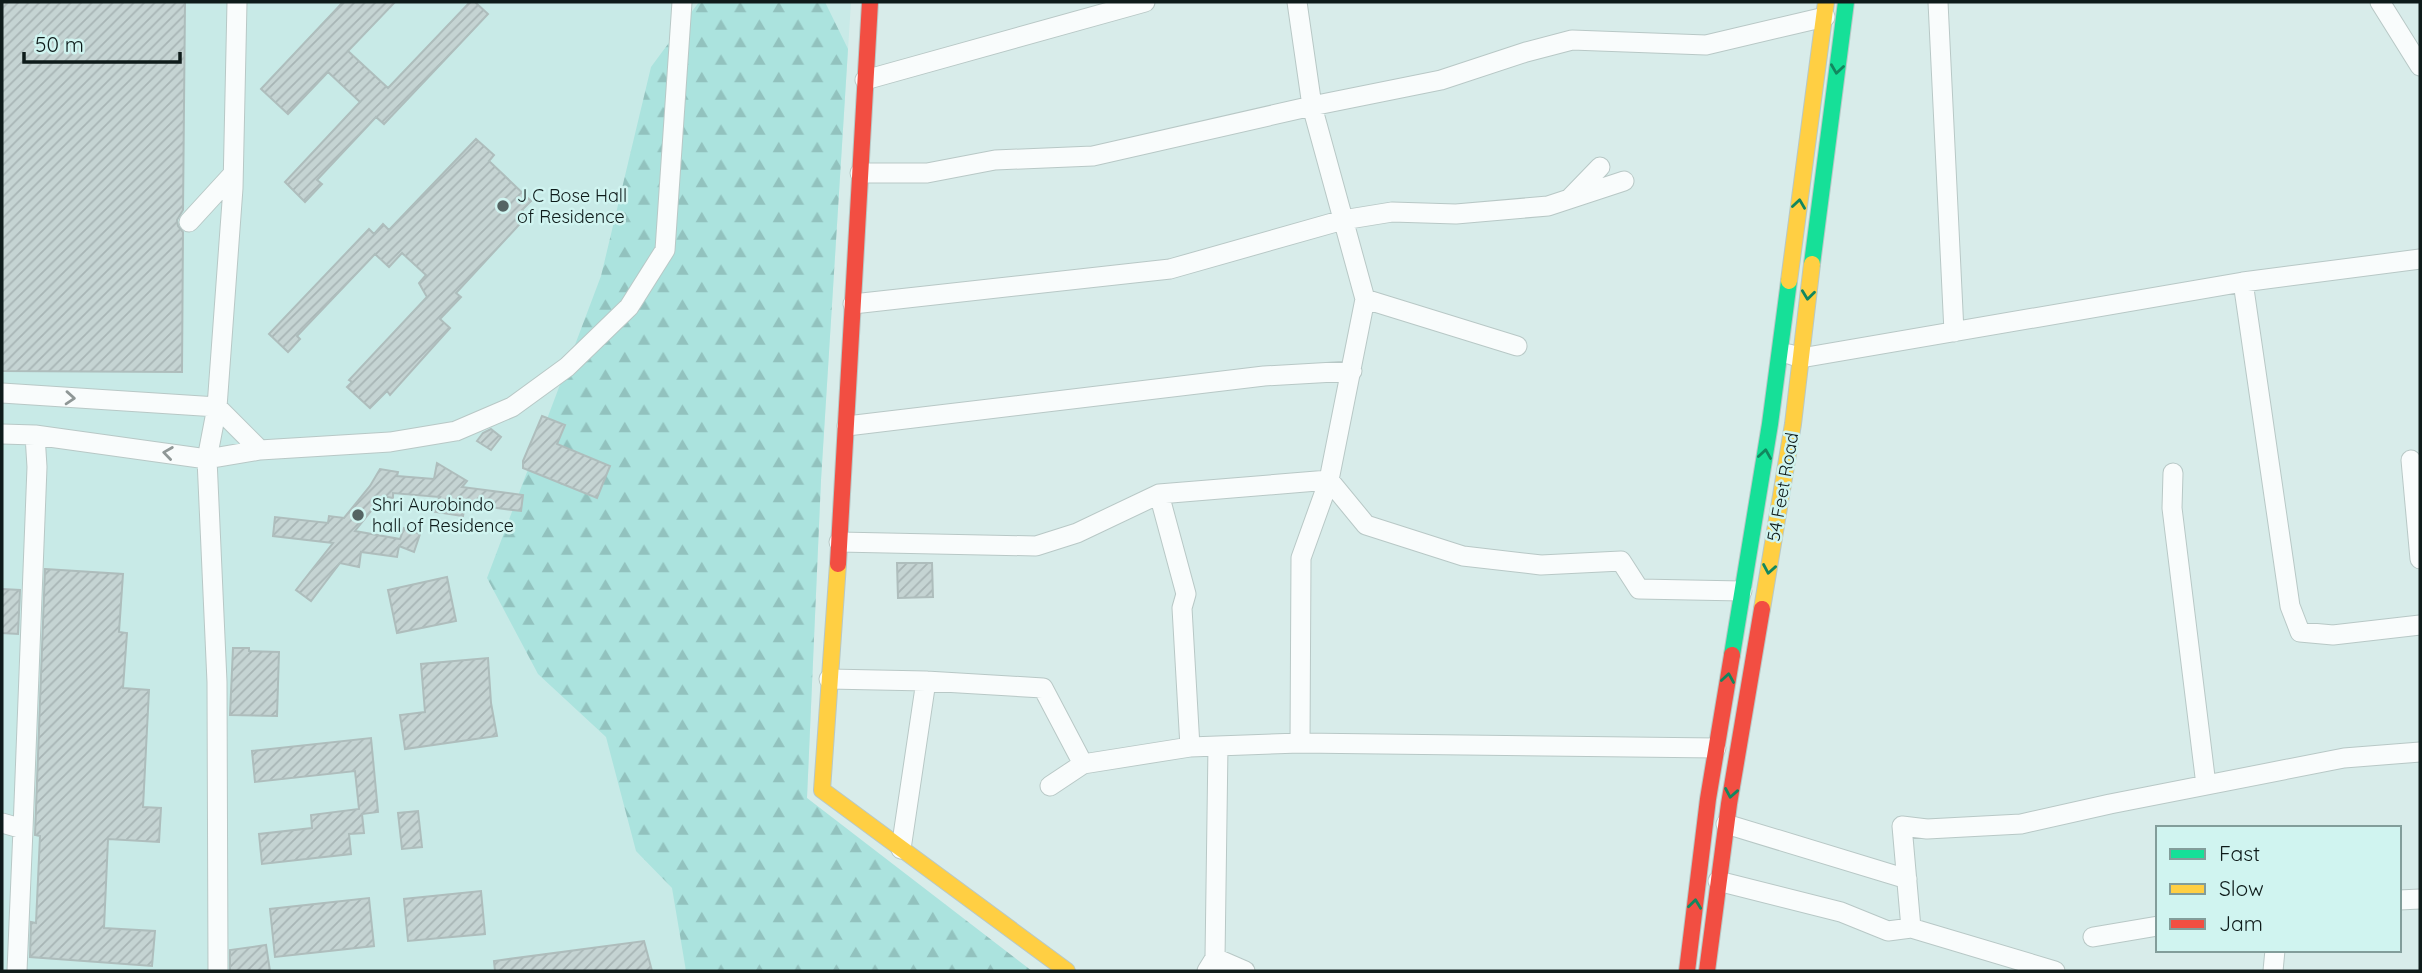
<svg xmlns="http://www.w3.org/2000/svg" width="2422" height="973" font-family="Quicksand,sans-serif">
	<defs>
		<pattern id="forest-firs" width="22" height="20" patternUnits="userSpaceOnUse" patternTransform="scale(1.75)"><rect width="22" height="20" fill="#abe3de"/><path d="M5 1l3.5 6h-7zM16 11l3.5 6h-7z" fill="#92c2be"/></pattern>
		<pattern id="building-hatch" width="6" height="6" patternUnits="userSpaceOnUse" patternTransform="scale(1.75)"><rect width="6" height="6" fill="#c5d4d3"/><path d="M-1 1l2-2M0 6l6-6M5 7l2-2" fill="none" stroke="#a8b5b5"/></pattern>
	</defs>
	<rect width="100%" height="100%" fill="#d8ecea"/>
	<path fill="#c8eae7" d="M2 2H851L821 480 807 798 917 888 1031 971H2Z"/>
	<path fill="url(#forest-firs)" d="M699 2H825L848 49 821 480 807 798 1032 971H686L672 888 636 851 606 737 538 674 487 578 601 276 651 67Z"/>
	<path fill="url(#building-hatch)" stroke="#aebdbc" stroke-width="2" d="M2 2H185L183 210 177 220 178 226 183 232 182 372 2 371Z
		M343 2H395L348 51 388 88 470 2H475L488 14 384 124 376 117 317 180 322 184 305 202 285 182 360 102 328 72 288 114 261 89Z
		M476 139 494 155 489 161 531 201 522 210 528 215 456 293 461 297 440 319 450 328 390 395 387 391 370 408 347 387 352 382 349 380 427 297 419 283 426 275 402 253 389 267 375 254 297 336 300 339 288 352 269 334 369 229 374 234 383 224 389 230Z
		M542 416 565 425 557 444 610 466 597 498 523 468V461Z
		M491 429 501 437 491 450 477 441 483 433Z
		M437 463 467 481 462 487 523 495 521 511 465 504 463 516 430 511 440 497 393 493V498L383 496 355 531 400 539 404 528 420 534 414 552 399 546 397 557 361 552 359 567 340 563 311 601 296 590 333 543 273 536 275 517 328 523 329 516 344 518 370 486 380 469 398 472 397 476 434 479Z
		M897 563H932L933 597 898 598Z
		M45 569 123 574 119 632 127 633 123 688 149 690 143 807 161 808 159 842 108 839 104 928 155 931 152 966 30 957 31 922 36 923 40 836 35 835Z
		M447 577 456 621 397 633 388 590Z
		M2 589 20 590 18 634 2 633Z
		M233 648H249V651L279 652 277 716 230 715Z
		M488 658 491 703 497 736 405 749 400 715 425 712 421 664Z
		M371 738 378 812 362 814 364 833 349 834 351 854 262 864 259 834 312 828 311 815 359 809 355 771 255 782 252 751Z
		M418 811 422 847 402 849 398 813Z
		M481 891 485 934 408 941 404 899Z
		M369 898 374 946 275 957 270 909Z
		M644 941 652 971H495L494 961Z
		M266 945 270 971H230V950Z"/>
	<g fill="none" stroke-linecap="round" stroke-linejoin="round">
		<defs>
			<path id="street" d="M1297 2 1312 106 1365 299 1517 346
				M1938 2 1954 332
				M2380 2 2420 66
				M865 80 1145 2
				M860 173H927L995 160 1093 156 1312 106 1441 80 1526 52 1572 40 1706 45 1825 17
				M1571 197 1600 167
				M189 222 233 174
				M2243 282 2290 606 2300 632 2333 635 2420 625
				M853 304 1170 269 1343 220 1392 212 1456 214 1548 206 1624 181
				M1789 354 1801 358 2243 282 2420 259
				M2 393 217 407 260 450
				M847 426 1264 376 1352 371
				M2 434 35 435 207 459 260 450 390 442 456 431 512 407 567 367 629 307 665 250 682 2
				M2411 460 2420 559
				M2173 473 2172 508 2206 785
				M1159 494 1186 594 1182 608 1190 747
				M839 542 1036 546 1077 533 1159 494 1329 480 1366 525 1463 556 1541 565 1621 561 1639 589 1742 591
				M829 679 926 681 1043 688 1083 764
				M1300 743 1301 558 1329 480 1365 299
				M1050 786 1083 764 1190 747 1300 743 1716 748
				M2 823 23 829 17 971
				M1726 824 1907 879
				M23 829 37 467 35 435
				M901 849 926 681
				M1718 881 1841 912 1888 931 1911 928
				M2399 900 2420 899
				M2093 937 2158 926
				M1215 958 1245 971
				M218 971 217 682 207 459 217 407 233 188 237 2
				M1207 971 1215 958 1218 746
				M2055 971 1911 928 1902 826 1927 829 2021 824 2110 804 2344 758 2420 752
				M2273 971 2275 950"/>
			<path id="fast" d="M1812 264 1846 2
				M1732 655 1770 424 1789 281"/>
			<path id="slow" d="M1789 281 1826 2
				M838 564 822 790 1067 971
				M1762 609 1793 424 1812 264"/>
			<path id="jam" d="M838 564 870 2
				M1687 971 1708 799 1732 655
				M1707 971 1729 804 1762 609"/>
		</defs>
		<use href="#street" stroke="#b8c8c6" stroke-width="21"/>
		<use href="#fast" stroke="#b8c8c6" stroke-width="18"/>
		<use href="#slow" stroke="#b8c8c6" stroke-width="18"/>
		<use href="#jam" stroke="#b8c8c6" stroke-width="18"/>
		<use href="#street" stroke="#f9fcfc" stroke-width="19"/>
		<use href="#fast" stroke="#16e098" stroke-width="16"/>
		<use href="#slow" stroke="#ffcf43" stroke-width="16"/>
		<use href="#jam" stroke="#f24e42" stroke-width="16"/>
	</g>
	<defs><path id="oneway-chevron" d="M-2-3.5L2.5 0L-2 3.5" fill="none" stroke-width="1.6" stroke-linecap="round" stroke-linejoin="round" transform="scale(1.75)"/></defs>
	<g stroke="#12875f">
		<use href="#oneway-chevron" transform="translate(1837 69) rotate(98)"/>
		<use href="#oneway-chevron" transform="translate(1799 204) rotate(-82)"/>
		<use href="#oneway-chevron" transform="translate(1808 295) rotate(97)"/>
		<use href="#oneway-chevron" transform="translate(1765 454) rotate(-81)"/>
		<use href="#oneway-chevron" transform="translate(1769 569) rotate(100)"/>
		<use href="#oneway-chevron" transform="translate(1728 678) rotate(-81)"/>
		<use href="#oneway-chevron" transform="translate(1731 793) rotate(100)"/>
		<use href="#oneway-chevron" transform="translate(1695 904) rotate(-83)"/>
	</g>
	<g stroke="#8f9796">
		<use href="#oneway-chevron" transform="translate(70 398) rotate(4)"/>
		<use href="#oneway-chevron" transform="translate(168 453) rotate(-172)"/>
	</g>
	<g fill="#556463" stroke="#d0f4f0" stroke-width="2.5">
		<circle cx="503" cy="206" r="7"/>
		<circle cx="358" cy="515" r="7"/>
	</g>
	<g text-anchor="middle" stroke-width="5" stroke-linejoin="round" paint-order="stroke">
		<g font-size="18" fill="#0e1b1a" stroke="#d0f4f0" text-anchor="start">
			<text x="517" y="202">J C Bose Hall<tspan x="517" dy="21">of Residence</tspan></text>
			<text x="372" y="511">Shri Aurobindo<tspan x="372" dy="21">hall of Residence</tspan></text>
		</g>
		<g font-size="18" fill="#0e1b1a" stroke="#d0f4f0">
			<text transform="translate(1783 487) rotate(-80)" y="6">54 Feet Road</text>
		</g>
	</g>
	<rect width="2422" height="973" fill="none" stroke="#0e1b1a" stroke-width="7"/>
	<rect x="2156" y="826" width="245" height="126" fill="#d0f4f0" stroke="#829d9a" stroke-width="2"/>
	<rect x="2170" y="849" width="35" height="10" fill="#16e098" stroke="#829d9a" stroke-width="2"/>
	<text x="2219" y="861" font-size="21" fill="#0e1b1a">Fast</text>
	<rect x="2170" y="884" width="35" height="10" fill="#ffcf43" stroke="#829d9a" stroke-width="2"/>
	<text x="2219" y="896" font-size="21" fill="#0e1b1a">Slow</text>
	<rect x="2170" y="919" width="35" height="10" fill="#f24e42" stroke="#829d9a" stroke-width="2"/>
	<text x="2219" y="931" font-size="21" fill="#0e1b1a">Jam</text>
	<path d="M24 52v10h156v-10" fill="none" stroke="#0e1b1a" stroke-width="3.5"/>
	<text x="35" y="52" font-size="21" fill="#0e1b1a" stroke="#d0f4f0" stroke-width="5" paint-order="stroke">50 m</text>
</svg>
